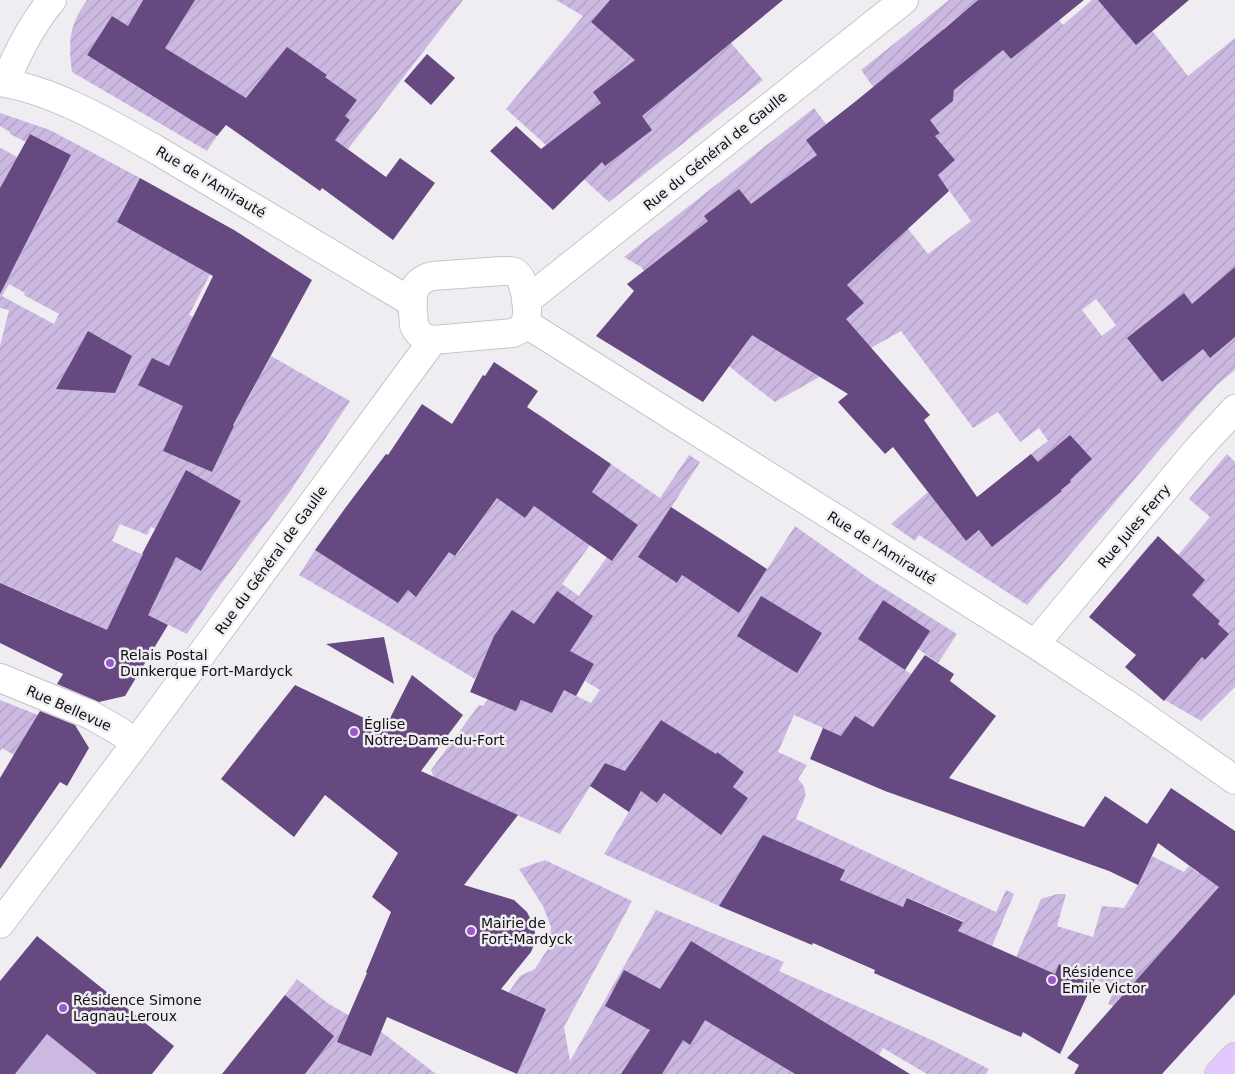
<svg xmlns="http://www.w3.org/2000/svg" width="1235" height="1074" font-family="'DejaVu Sans',sans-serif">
	<defs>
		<pattern id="garden-furrows" width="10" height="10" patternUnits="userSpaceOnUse" patternTransform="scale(1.25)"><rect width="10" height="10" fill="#ccb9e1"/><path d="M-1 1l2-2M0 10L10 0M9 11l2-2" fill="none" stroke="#ae9ec0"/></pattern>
	</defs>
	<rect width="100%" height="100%" fill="#f0edf2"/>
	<path fill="#ccb9e1" d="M47 1034 97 1074H15Z"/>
	<path fill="url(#garden-furrows)" fill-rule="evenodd" d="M87 0H143L128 26 112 17 87 55 177 111 202 71 165 48 181 0H463L348 149 335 140 350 120 345 116 332 86 334 83 325 77 326 75 308 62 299 75 253 102 195 122 217 136 207 151 72 72C68 42 69 25 87 0Z
		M556 0H610L591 22 602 31 687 78 731 43 763 80 609 202 506 109 583 16Z
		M949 0H978L943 29 978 70 1003 50 1011 59 1040 35 1042 0 1063 25 1092 0H1128L1188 76 1235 38V370L1218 384 1191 413 1027 605 919 535 915 541 891 524 928 492 966 541 979 530 993 546 1027 519 1071 482 1053 458 1042 467 1031 454 1048 441 1039 428 1020 442 998 412 973 428 901 331 775 402C756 387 734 372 718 356L786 294 863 303 847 285 895 241 658 288 641 267 624 257 814 108 826 124 806 140 845 191 894 211 928 254 971 221 938 175 955 160 935 136 940 132 930 120 953 101 954 93 939 33 919 150 861 70ZM1096 299 1116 325 1102 336 1082 310Z
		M0 113 50 130 140 178 117 222 210 274 189 315 200 320 197 383 242 409 271 356 350 401 289 493 215 592 187 634 148 615 101 645 72 614 22 592 0 591V346L9 310 0 308V291L13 269 71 155 30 134 26 142 10 134V132L0 126ZM9 284 25 293 24 295 59 314 54 324 2 296ZM101 338 113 345 108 356 81 372 69 365 74 356 87 363ZM185 403 234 426 212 472 163 451ZM201 479 241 501 201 571 156 545 150 558 112 541 120 524 147 535 151 527 155 529 174 493Z
		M1 148 17 157 0 188V149Z
		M537 413 564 432 511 508 525 518 534 506 590 545 562 584 579 596 607 557 613 560 638 525 592 492 611 464 660 498 689 455 700 462 639 558 677 583 682 575 739 613 795 526 871 580 957 634 938 663 918 649 883 600 858 639 911 674 873 727 855 717 881 754 794 715 778 752 807 765 798 779C813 794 801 803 796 819L996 912 1006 890 1014 894 992 946 958 932 963 921 908 898 903 907 840 880 844 871 786 857 757 844 719 906 604 854 641 791 657 803 664 793 748 798 733 787 744 772 717 752 706 767 682 733 661 720 625 771 605 763 560 834 434 778 431 770 479 705 483 706 488 699 516 710 521 700 552 713 564 690 591 703 600 690 585 681 594 664 490 647 475 679 384 624 299 575 315 550 398 603 408 590 417 596 426 584 440 546 456 556 502 491 493 473Z
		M1227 454 1235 462V687L1201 721 1165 700 1202 657 1205 660 1228 634 1218 624 1220 621 1192 595 1170 600 1131 567 1151 543 1173 561 1210 517 1189 499Z
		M0 700 38 715 24 761 2 748 0 751Z
		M1152 856 1184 872 1189 866 1198 873 1207 861 1235 874 1181 930 1141 975 1130 1012 1108 1004 1115 988 1060 964 1055 974 1016 957 1041 899 1057 894H1066L1057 926 1093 937 1102 906 1124 908 1138 885Z
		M545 860 632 901 564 1027 570 1061 656 910 784 962 779 971 932 1040 989 1069 986 1074H927L883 1048 879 1055 768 988 736 1039 795 1074H517L546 1009 509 992 520 976 535 969 549 947 551 927 543 906 519 869Z
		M297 979 329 1004 357 1020 379 1030 436 1074H305L309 1069 303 1061 327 1030 285 995Z"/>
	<path fill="#654980" d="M143 0H195L165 48 246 98 287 47 327 75 325 77 357 100 345 116 350 120 335 140 386 177 400 158 435 183 393 240 322 188 320 191 226 125 217 136 87 55 112 16 128 26Z
		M610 0H783L642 116 652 130 605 166 602 162 553 210 490 151 516 126 541 149 601 103 593 92 635 60 591 22Z
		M978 0H1084L1011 59 1003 50 954 90 953 101 930 120 940 133 935 136 955 160 938 175 949 191 847 285 864 303 846 319 930 415 924 420 977 497 1031 454 1038 462 1070 435 1092 459 1070 480 1071 482 1061 490 1062 491 992 547 979 530 966 541 893 447 885 454 838 402 848 394 752 335 703 402 596 336 634 291 627 284 708 221 704 216 739 189 751 204 817 155 806 140 856 101 944 29Z
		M1098 0H1189L1136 45Z
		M427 54 455 78 431 105 404 81Z
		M30 134 71 155 0 294V188Z
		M140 178 234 230 312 280 233 425 234 426 212 472 163 451 183 406 138 385 152 358 169 366 213 276 117 222Z
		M1235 267V337L1210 358 1203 349 1162 382 1127 338 1184 293 1192 304Z
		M88 331 132 356 115 393 56 389Z
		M494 362 538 391 527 407 611 464 592 492 638 525 612 561 534 506 525 518 497 498 455 556 449 552 416 597 408 590 398 603 315 550 346 507 386 454 388 455 422 404 452 424 483 375 485 376Z
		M186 470 241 501 201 571 176 557 148 615 168 625 125 696 99 702 57 684 63 674 0 643V583L107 630 143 554H142Z
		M671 507 767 569 739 613 682 575 677 583 638 557Z
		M1158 536 1205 580 1192 595 1220 621 1218 624 1229 634 1205 660 1202 657 1164 701 1125 667 1136 655 1089 617Z
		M557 591 593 616 570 651 594 664 576 696 564 690 552 713 521 700 516 711 470 692 494 636 512 610 534 624Z
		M761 596 822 633 797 673 737 636Z
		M883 600 930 631 905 670 858 639Z
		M384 637 394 684 326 644Z
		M925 655 954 674 950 681 996 716 949 778 1084 827 1105 796 1147 824 1171 788 1235 831V994L1162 1074H1074L1079 1065 1067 1058 1219 887 1158 843 1138 885 1109 871 885 791 810 759 823 728 841 736 855 716 873 727Z
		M412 675 463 715 421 771 518 815 464 885 514 900 527 912 534 926 536 940 531 952 501 989 546 1009 517 1074 387 1017 371 1056 337 1042 367 973 366 972 391 912 372 897 398 853 325 795 294 837 221 779 295 685 385 728Z
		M40 711 75 725 89 748 67 786 60 782 0 869V778Z
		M661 720 716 754 717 752 744 772 733 787 748 798 721 835 664 793 657 803 641 791 629 812 590 786 605 763 625 771Z
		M763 835 845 870 840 880 903 907 907 898 963 922 958 931 1019 958 1055 974 1059 964 1095 979 1060 1054 1023 1032 1021 1037 874 973 875 970 813 943 812 945 719 906Z
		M37 936 174 1046 152 1074H97L47 1034 15 1074H0V981Z
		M691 941 910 1074H795L705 1020 690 1045 683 1040 662 1074H621L650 1030 605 1006 624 970 660 989Z
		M285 995 334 1036 305 1074H222Z"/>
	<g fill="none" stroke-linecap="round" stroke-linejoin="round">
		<defs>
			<path id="minor" d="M0 82C53 90 109 123 155 149L413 303
				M5 83C17 53 31 25 52 0
				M502 271C507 271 513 270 517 274 526 283 531 317 523 327 521 330 516 331 513 333L433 340C424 339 417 333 414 325 413 305 406 283 432 276Z
				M526 301 904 0
				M525 323 1035 644 1132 708 1235 780
				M1035 644 1197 450 1235 409
				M0 678 91 715 119 731 136 743
				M0 924 136 743 433 340"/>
			<path id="major" d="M1219 1074 1235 1057"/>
		</defs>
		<use href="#minor" stroke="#c7c5ca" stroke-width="30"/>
		<use href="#major" stroke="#cacaca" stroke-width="30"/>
		<use href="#minor" stroke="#fff" stroke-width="28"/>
		<use href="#major" stroke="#e3c8ff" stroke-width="28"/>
	</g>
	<g fill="#9959d0" stroke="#f0edf2" stroke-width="2">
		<circle cx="110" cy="663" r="5"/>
		<circle cx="354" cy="732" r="5"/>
		<circle cx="471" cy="931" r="5"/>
		<circle cx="1052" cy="980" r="5"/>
		<circle cx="63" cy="1008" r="5"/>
	</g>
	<g text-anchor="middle" stroke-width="5" stroke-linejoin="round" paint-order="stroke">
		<g font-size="14" fill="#0f0e10" stroke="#f0edf2">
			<text transform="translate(715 151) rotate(-39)" y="5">Rue du Général de Gaulle</text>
			<text transform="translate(211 182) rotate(31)" y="5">Rue de l'Amirauté</text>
			<text transform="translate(1134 526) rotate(-50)" y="5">Rue Jules Ferry</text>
			<text transform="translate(882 548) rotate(32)" y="5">Rue de l'Amirauté</text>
			<text transform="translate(271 560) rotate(-54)" y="5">Rue du Général de Gaulle</text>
			<text transform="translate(69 708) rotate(24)" y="5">Rue Bellevue</text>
		</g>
		<g font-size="14" fill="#0f0e10" stroke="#f0edf2" text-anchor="start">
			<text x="120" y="660">Relais Postal<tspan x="120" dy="16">Dunkerque Fort-Mardyck</tspan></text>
			<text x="364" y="729">Église<tspan x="364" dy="16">Notre-Dame-du-Fort</tspan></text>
			<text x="481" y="928">Mairie de<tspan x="481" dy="16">Fort-Mardyck</tspan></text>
			<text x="1062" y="977">Résidence<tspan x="1062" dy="16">Emile Victor</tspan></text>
			<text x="73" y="1005">Résidence Simone<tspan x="73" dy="16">Lagnau-Leroux</tspan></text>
		</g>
	</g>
</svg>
